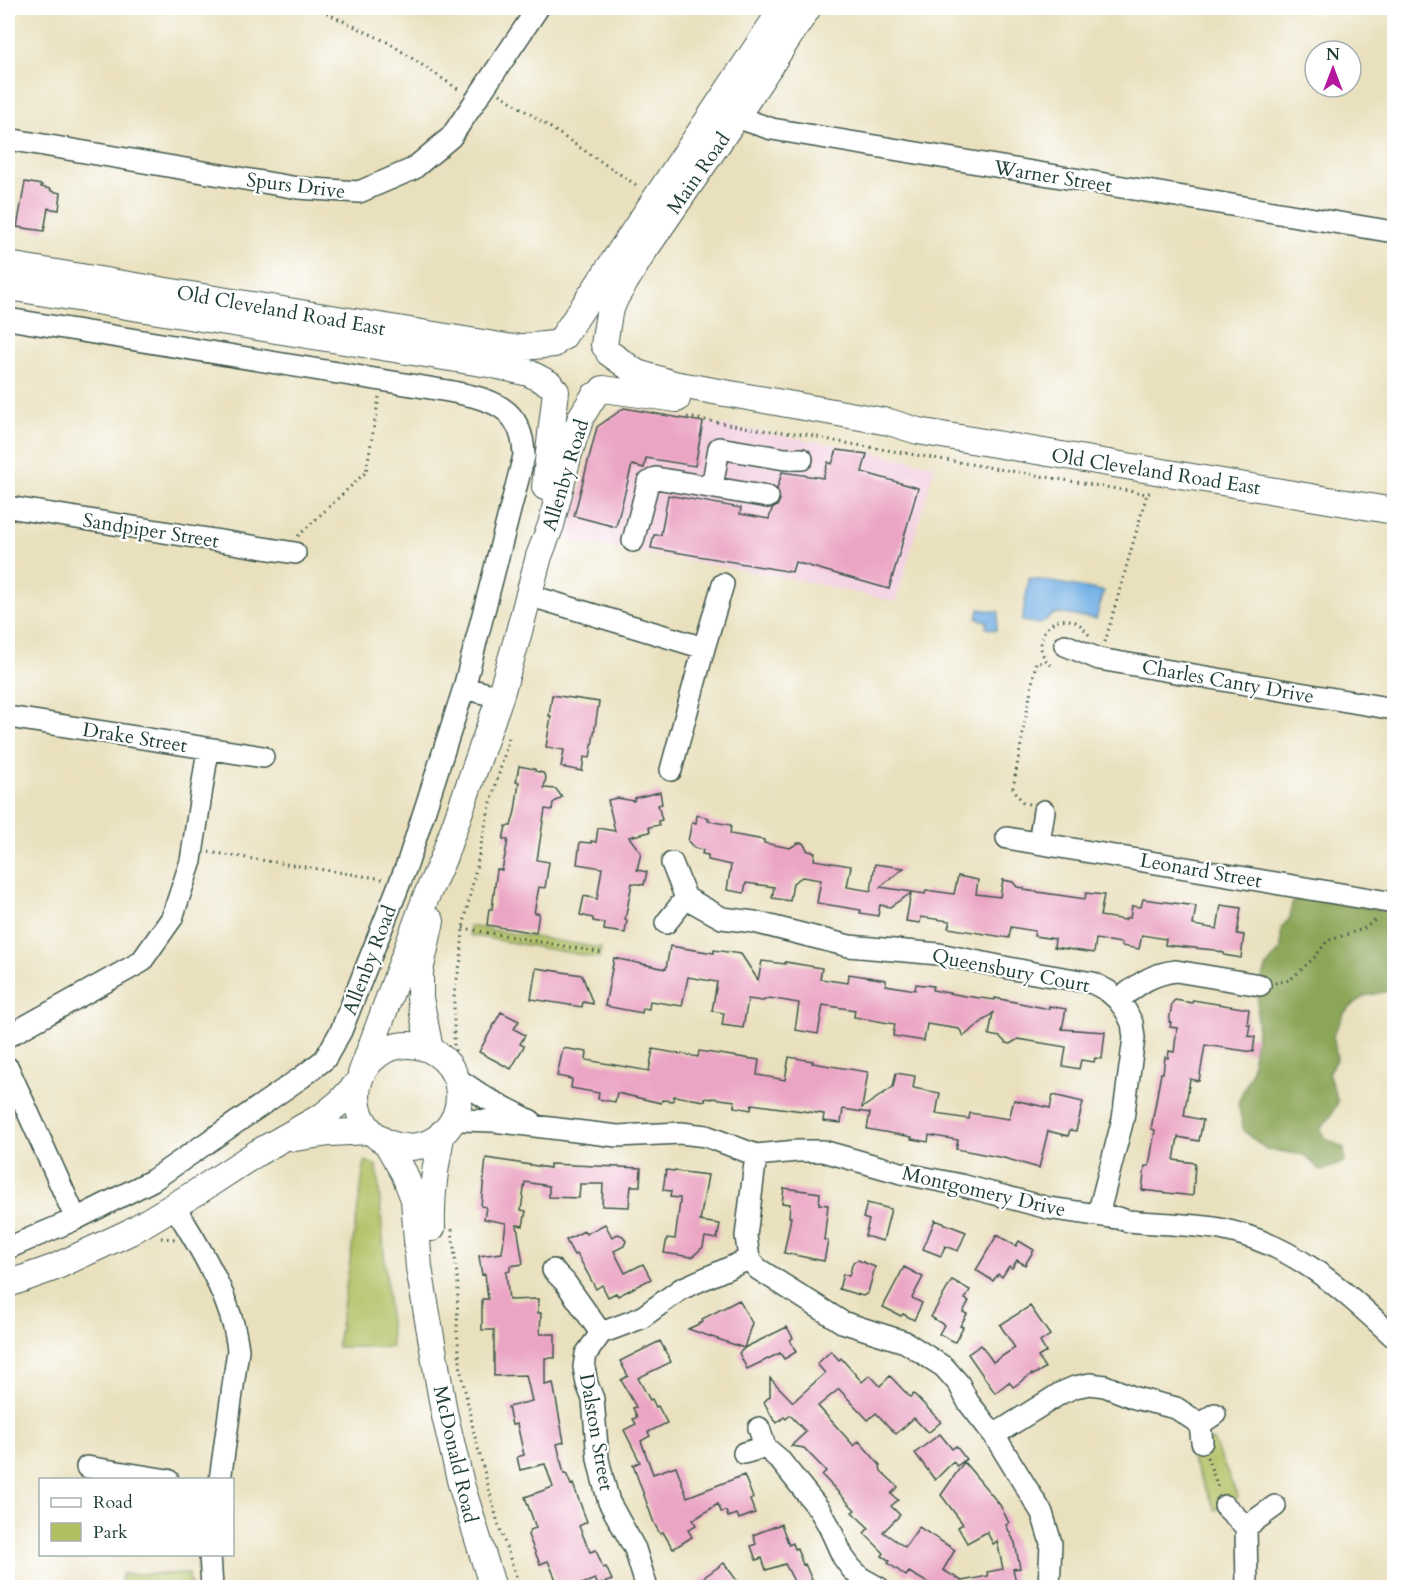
<svg xmlns="http://www.w3.org/2000/svg" width="1402" height="1595" font-family="Cardo,serif">
	<rect width="100%" height="100%" fill="#fff"/>
	<filter id="ink" filterUnits="userSpaceOnUse"><feTurbulence type="fractalNoise" baseFrequency=".0167" numOctaves="2"/><feDisplacementMap in="SourceGraphic" scale="12" xChannelSelector="R" yChannelSelector="G"/><feConvolveMatrix kernelMatrix="1 2 1 2 8 2 1 2 1" color-interpolation-filters="sRGB"/></filter>
	<filter id="wash" filterUnits="userSpaceOnUse"><feTurbulence type="fractalNoise" baseFrequency=".008" numOctaves="4" result="noise"/><feDisplacementMap in="SourceGraphic" scale="24" xChannelSelector="R" yChannelSelector="G"/><feGaussianBlur stdDeviation="1.35" result="paint"/><feColorMatrix in="noise" values="0 0 0 0 0 0 0 0 0 0 0 0 0 0 0 0 0 1.4 0 .05"/><feComposite in="paint" operator="in"/></filter>
	<g filter="url(#wash)">
		<rect width="100%" height="100%" fill="#e9e0bd"/>
		<path fill="#f3cfe0" d="M628 409 830 444 935 465 896 602 790 578 567 540 597 426 622 410Z"/>
		<path fill="#b1bf62" stroke="#687e4b" stroke-width="1.5" d="M469 926 601 948 599 958 469 935Z
			M365 1161 377 1166 392 1347H337Z
			M1213 1440 1238 1497 1225 1506 1215 1510 1188 1451 1202 1442Z
			M122 1574H188L192 1587H120Z"/>
		<path fill="#8ca658" stroke="#567246" stroke-width="1.5" d="M1308 894 1394 913V990L1364 996 1345 1012 1333 1035 1337 1058 1328 1073 1338 1102 1328 1120 1320 1129 1326 1139 1344 1148 1345 1162 1321 1171 1304 1155 1266 1149 1244 1131 1238 1103 1251 1073 1257 1031 1258 990 1267 966 1281 949V928L1290 918 1292 903Z"/>
		<path fill="#71afe4" stroke="#48768c" stroke-width="1.5" d="M1029 578 1104 591 1096 619 1056 613 1039 624 1022 621Z
			M979 609 999 612 996 630 986 628 987 621 977 619Z"/>
		<g id="blocks">
			<path fill="#eba5c4" d="M25 182 42 185 41 187 51 189V191L61 193 59 210 48 208 44 231 17 227Z
				M624 408 703 422 695 466 646 458 644 468 632 465 616 527 574 516 597 427Z
				M837 450 867 454 862 472 918 488 889 589 795 562 792 572 651 548 654 535H661L668 495 741 508 740 514 769 519 772 509 777 506 780 500 777 489 782 472 823 478 828 462 832 464Z
				M552 695 599 702 590 758 584 757 582 771 561 767 564 750 546 747 551 716H549Z
				M519 766 535 769V771L543 773 546 777 544 788 556 789 562 797 553 803 552 810 545 809 537 860 549 862 545 888 539 887 534 913H539L536 933 487 925 489 909H492L497 869 502 870 508 840H503L506 826H511L515 811 519 782H516Z
				M660 792 662 804 658 805 662 820 658 821 659 825 649 827 650 832 629 837 641 853 637 870 647 872 644 885 632 883 625 920H627L625 933 604 930 605 923 593 921V918L580 915 584 896 597 899 602 868 577 864 580 842 591 843V841L596 842 598 828 615 831 608 800 617 798 634 801 635 798Z
				M697 815 709 818 708 821 731 825 730 834 764 840V843L790 848 798 843H803L808 851 815 852 814 860 851 866 847 887 871 891 875 864 904 868 880 887 925 894 926 890 954 894 958 876 978 880 976 894 1000 897 1003 880 1013 882 1017 887 1024 888V890L1085 899 1086 893 1104 895 1100 916 1125 920 1126 918H1130L1132 906 1141 907 1143 899 1196 906 1193 925 1217 929 1221 905 1241 908 1237 934 1244 935 1241 958 1224 955V953L1214 950 1165 945 1166 939 1142 935 1139 949 1121 946 1122 943 1096 939 1094 953 1054 947 1055 939 1034 936 1035 931 1011 927 1009 938 948 928 950 921 921 917 920 923 906 921 911 893 890 907 880 905 878 916 860 913 861 910 817 903 821 880 802 877 793 883 790 901 772 898 774 887 746 883 744 893 727 890 731 865 708 860V855L702 854 703 850 694 848 688 841 692 822 696 823Z
				M670 946 714 953V950L741 954 758 980 762 961 785 964V962L822 968 820 979 848 983 849 974 886 980V985L915 990 916 984 933 986 932 990 965 996 995 1000V998L1049 1009V1006L1066 1009 1062 1029 1105 1032 1102 1059 1095 1058 1094 1062 1081 1060 1079 1069 1063 1066 1066 1047 1018 1039 1010 1044 1006 1043 1000 1037 989 1035 993 1013 964 1036 959 1029 927 1024 924 1041 893 1036 895 1024 854 1017 855 1010 823 1005 818 1034 795 1030 799 1003 769 998 763 1001 748 999 743 1028 722 1025 724 1013 712 1011 717 982 688 977 682 1006 650 1001 649 1009 643 1008 642 1013 605 1006 614 958 666 969Z
				M536 968 582 975 593 1004 583 1002 582 1007 531 999Z
				M1175 1000 1192 1003 1193 1000 1249 1009 1247 1024H1250L1248 1036 1255 1037 1253 1052 1205 1045 1199 1081 1190 1079 1184 1116 1203 1120 1199 1141 1178 1137 1174 1160 1195 1163 1193 1196 1142 1190 1145 1166H1149L1155 1130 1151 1129 1161 1073H1163L1165 1057 1168 1058 1169 1051 1174 1052 1177 1028 1170 1027 1171 1022H1169L1172 1003Z
				M501 1012 519 1021 514 1029 525 1035 520 1044 524 1046 511 1069 479 1052Z
				M563 1048 587 1052 586 1060 649 1071 653 1049 698 1057 699 1051 759 1060 757 1075 785 1080 789 1057 813 1061 812 1063 868 1072 862 1108 893 1087 896 1073 915 1076 913 1088 940 1093 936 1114 969 1119 970 1113 1009 1119 1014 1100 1050 1108 1053 1095 1083 1102 1076 1131 1070 1130 1068 1136 1048 1131 1039 1168 1004 1158 956 1149 958 1140 929 1135 928 1142 911 1139 912 1137 867 1129 870 1113 843 1109 841 1123 823 1121 824 1114 752 1104 751 1110 734 1107 735 1101 712 1098V1099L705 1098V1101L674 1096 673 1101 662 1100 661 1103 617 1093 615 1102 598 1099 599 1093 571 1088 572 1079 557 1076Z
				M486 1158 550 1168V1164L641 1168 640 1186H631L629 1207 602 1206 603 1184H580L579 1198 549 1197V1186L525 1182 521 1210 526 1211 523 1226 517 1225 523 1264 510 1266V1271L506 1272 509 1300 538 1299V1313H541L540 1334H555V1358H545V1385L553 1383 564 1442 557 1444 564 1474 566 1473 571 1485 573 1484 587 1522 579 1526 590 1552 596 1550 603 1568 606 1567 612 1580 598 1585 595 1579 575 1587H559L548 1561 540 1564 528 1535 530 1530 536 1528 525 1497 553 1487 545 1464 520 1470 517 1457 524 1455 517 1424 512 1425 508 1407 532 1401 526 1375 494 1376V1330H482V1299H488L485 1274 482 1275 479 1256 502 1253 506 1223 484 1219 486 1207 481 1206Z
				M666 1170 708 1175 700 1221 720 1224 717 1239 705 1237 703 1247 692 1257 664 1253 667 1238 675 1239 680 1202V1198L670 1197 671 1191 663 1190Z
				M784 1188 820 1193 819 1204 828 1205 824 1240 828 1241 824 1261 784 1253 791 1217H789L790 1204 782 1203Z
				M867 1203 891 1209 883 1241 865 1236 869 1220 863 1218Z
				M935 1220 966 1232 958 1251 945 1246 941 1256 923 1249Z
				M605 1224 612 1237 618 1234 623 1236 626 1241 624 1246 614 1251 625 1273 643 1264 651 1279 618 1296 616 1293 608 1297 602 1285 596 1289 577 1254 574 1255 566 1240 584 1231 586 1234Z
				M997 1235 1016 1246 1019 1241 1034 1250 1025 1265 1017 1260 1012 1268 1009 1266 1002 1277 998 1274 993 1281 976 1270Z
				M858 1260 875 1267 868 1293 863 1296 839 1289 843 1274 849 1276 853 1262Z
				M904 1267 923 1277 912 1298 922 1303 914 1320 903 1314 901 1316 883 1307Z
				M952 1280 970 1290 965 1299 969 1301 963 1312 967 1314 960 1326 963 1327 955 1342 939 1334 944 1325 931 1317Z
				M739 1300 752 1323 744 1348 688 1329 703 1322 702 1319Z
				M1030 1306 1050 1335 1040 1342 1046 1352 1038 1357 1045 1368 1033 1375 1032 1374 1013 1387 1009 1382 995 1393 968 1354 981 1345 993 1362 1015 1348 1000 1325Z
				M787 1327 793 1338 790 1340 796 1352 784 1359 780 1353 747 1369 739 1353 746 1347Z
				M660 1341 671 1362 638 1378 650 1400 652 1399 656 1407 658 1406 667 1423 648 1432 650 1436 641 1441 653 1474 676 1466 687 1497 744 1475 753 1498 750 1500 755 1513 739 1519 737 1514 728 1517 726 1511 721 1512 718 1504 693 1520 696 1525 688 1530 692 1537 673 1549 663 1532 660 1534 654 1523 633 1465 640 1462 624 1430 636 1424 633 1419 637 1417 633 1408 636 1407 621 1380 628 1376 620 1361Z
				M831 1351 839 1360 841 1358 862 1382 870 1375 880 1386 890 1376 910 1397 914 1394 941 1422 928 1433 914 1418 896 1434 876 1413 868 1420 839 1389 818 1406 854 1446 859 1441 880 1465 881 1471 898 1487 891 1494 898 1500 891 1506 900 1515 883 1532 905 1547 919 1527 955 1550 943 1570 962 1581 988 1576 987 1572 1003 1569 997 1541 993 1544 987 1532 967 1543 958 1527 963 1524 941 1495 964 1462 1000 1505 1009 1523 1006 1525 1015 1543 1020 1568 1013 1569 1017 1587H935L909 1572 906 1576 888 1563 890 1561 882 1556 884 1553 864 1533 869 1528 852 1512 855 1510 822 1475 826 1471 804 1448 791 1446 806 1432 790 1415 786 1419 784 1417 777 1423 772 1417 764 1402 770 1396V1378L793 1402 825 1373 817 1364Z
				M940 1434 952 1449 956 1446 966 1459 957 1466 953 1462 935 1480 915 1453Z
				M781 1524 789 1545 793 1543 795 1549 797 1548 803 1565 805 1564 815 1587H797L785 1564 766 1570 762 1558 756 1560 751 1546 756 1544 753 1535Z
				M724 1563 738 1582 730 1587H690Z"/>
		</g>
	</g>
	<g filter="url(#ink)">
		<use href="#blocks" fill-opacity="0" stroke="#3d5549" stroke-width="1.5"/>
		<g fill="none" stroke-linecap="round" stroke-linejoin="round">
			<defs>
				<path id="minor" d="M722 110 736 117 772 129 1394 232
					M8 139 298 188 359 192 413 169 451 137 538 8
					M8 319 448 391C489 399 523 405 524 456L464 688 408 862 341 1031 325 1059 302 1077 153 1180 76 1219 8 1248
					M712 487 719 448 785 459H802
					M8 507 295 553
					M633 541 648 483 656 478 768 497
					M528 595 704 648 671 770
					M1065 645 1099 659 1394 709
					M704 648 723 584
					M464 688 500 697
					M8 717 263 757
					M1007 838 1394 903
					M1039 843 1044 811
					M672 863 686 898 722 918 754 922 849 946 939 954 1034 973 1093 983 1108 991 1118 1000 1126 1011 1132 1023 1134 1038 1123 1119 1098 1215
					M666 923 686 898
					M1118 1000C1138 985 1150 974 1176 971L1260 985
					M8 1036 141 962 172 918 191 861 208 749
					M8 1068 76 1219
					M456 1078 486 1098 531 1121
					M455 1117 462 1120 493 1121 617 1136 681 1133 706 1136 756 1155 797 1151H823L901 1173 961 1185 1048 1208 1118 1218 1128 1221C1159 1224 1190 1224 1220 1229 1293 1243 1342 1289 1394 1337
					M756 1155 746 1236 749 1259 758 1269 842 1322 905 1342 944 1367 959 1384 968 1402 994 1435 1042 1513 1051 1543 1049 1588
					M174 1206C200 1247 233 1301 238 1350L220 1480
					M553 1270 565 1282 601 1333
					M759 1428 765 1447 779 1459 819 1509 828 1524 843 1557 851 1568 861 1578 879 1588
					M994 1435 1061 1393 1075 1387 1090 1384 1105 1386 1135 1398 1176 1408 1200 1424
					M1202 1442 1200 1424 1215 1414
					M744 1453 765 1447
					M87 1467 168 1480
					M1225 1506 1246 1527 1247 1588
					M1246 1527 1275 1506
					M210 1554 212 1588
					M647 1588 635 1549 609 1502 603 1480 598 1459 593 1399 587 1384 584 1367 586 1354 601 1333 641 1318 681 1289 749 1259"/>
				<path id="major" d="M8 265 513 348 554 344
					M8 287 494 365 529 373 550 384
					M563 337 783 8
					M604 345 609 313 616 297 644 251 736 117 808 8
					M609 353 637 373 674 384 889 422 918 431 1394 511
					M603 389 677 399
					M545 487 556 391
					M357 1096a51 51 0 1 1 102 0a51 51 0 1 1-102 0Z
					M430 1049 420 998V971L431 921
					M361 1074 426 897 443 859 500 697 517 639 539 556 551 525 568 457 581 417 594 396
					M295 1138 330 1133 370 1131
					M386 1142 404 1173 414 1199 419 1268 444 1412 461 1484 493 1588
					M432 1228C431 1194 435 1167 442 1133
					M8 1284 53 1268 130 1232 197 1192 257 1153 324 1115 339 1103 357 1084"/>
			</defs>
			<use href="#minor" stroke="#3d5549" stroke-width="24"/>
			<use href="#major" stroke="#3d5549" stroke-width="28"/>
			<path stroke="#3d5549" stroke-width="3" stroke-dasharray="1.5 4.5" stroke-linecap="butt" d="M316 8 389 43 461 91
				M500 94 639 187
				M687 417 762 430 805 434 834 441 1147 494 1153 491
				M298 536 366 472 379 397
				M1105 642 1147 494
				M1051 665C1029 648 1046 612 1073 621 1081 623 1085 631 1090 636
				M1029 804 1023 803 1013 788 1036 662 1040 663 1044 659
				M209 852 383 879
				M463 928 603 953
				M1275 983 1290 980 1315 957 1327 941 1363 929 1378 918
				M460 1062 454 1047V994L461 959 463 928 488 813 510 734
				M452 1229 458 1285 457 1331 461 1372 475 1437 498 1523 520 1588
				M161 1238 175 1239
				M1207 1457 1219 1490"/>
			<use href="#minor" stroke="#fff" stroke-width="21"/>
			<use href="#major" stroke="#fff" stroke-width="26"/>
		</g>
	</g>
	<g text-anchor="middle" stroke-width="4.5" stroke-linejoin="round" paint-order="stroke">
		<g font-size="20" fill="#1f3d34" stroke="#fff">
			<text transform="translate(698 173) rotate(-55)" y="7">Main Road</text>
			<text transform="translate(1053 176) rotate(9)" y="7">Warner Street</text>
			<text transform="translate(296 185) rotate(7)" y="7">Spurs Drive</text>
			<text transform="translate(281 310) rotate(10)" y="7">Old Cleveland Road East</text>
			<text transform="translate(1156 471) rotate(9)" y="7">Old Cleveland Road East</text>
			<text transform="translate(565 475) rotate(-73)" y="7">Allenby Road</text>
			<text transform="translate(151 530) rotate(9)" y="7">Sandpiper Street</text>
			<text transform="translate(1228 681) rotate(10)" y="7">Charles Canty Drive</text>
			<text transform="translate(135 737) rotate(9)" y="7">Drake Street</text>
			<text transform="translate(1201 870) rotate(10)" y="7">Leonard Street</text>
			<text transform="translate(369 960) rotate(-69)" y="7">Allenby Road</text>
			<text transform="translate(1011 970) rotate(11)" y="7">Queensbury Court</text>
			<text transform="translate(984 1191) rotate(13)" y="7">Montgomery Drive</text>
			<text transform="translate(597 1432) rotate(80)" y="7">Dalston Street</text>
			<text transform="translate(456 1454) rotate(77)" y="7">McDonald Road</text>
		</g>
	</g>
	<rect width="1402" height="1595" fill="none" stroke="#fff" stroke-width="30"/>
	<rect x="39" y="1478" width="195" height="78" fill="#ffffff" stroke="#a5b1ae" stroke-width="1.5"/>
	<rect x="51" y="1498" width="30" height="9" fill="#ffffff" stroke="#a5b1ae" stroke-width="1.5"/>
	<text x="93" y="1508" font-size="18" fill="#1f3d34">Road</text>
	<rect x="51" y="1523" width="30" height="18" fill="#b1bf62" stroke="#a5b1ae" stroke-width="1.5"/>
	<text x="93" y="1538" font-size="18" fill="#1f3d34">Park</text>
	<g transform="translate(1333 69)"><circle r="28" fill="#ffffff" stroke="#a5b1ae" stroke-width="1.5"/>
	<path d="M0-4.5L10 22L0 15L-10 22Z" fill="#b5179e"/>
	<text y="-9" font-size="16" font-weight="bold" text-anchor="middle" fill="#1f3d34">N</text>
	</g>
</svg>
